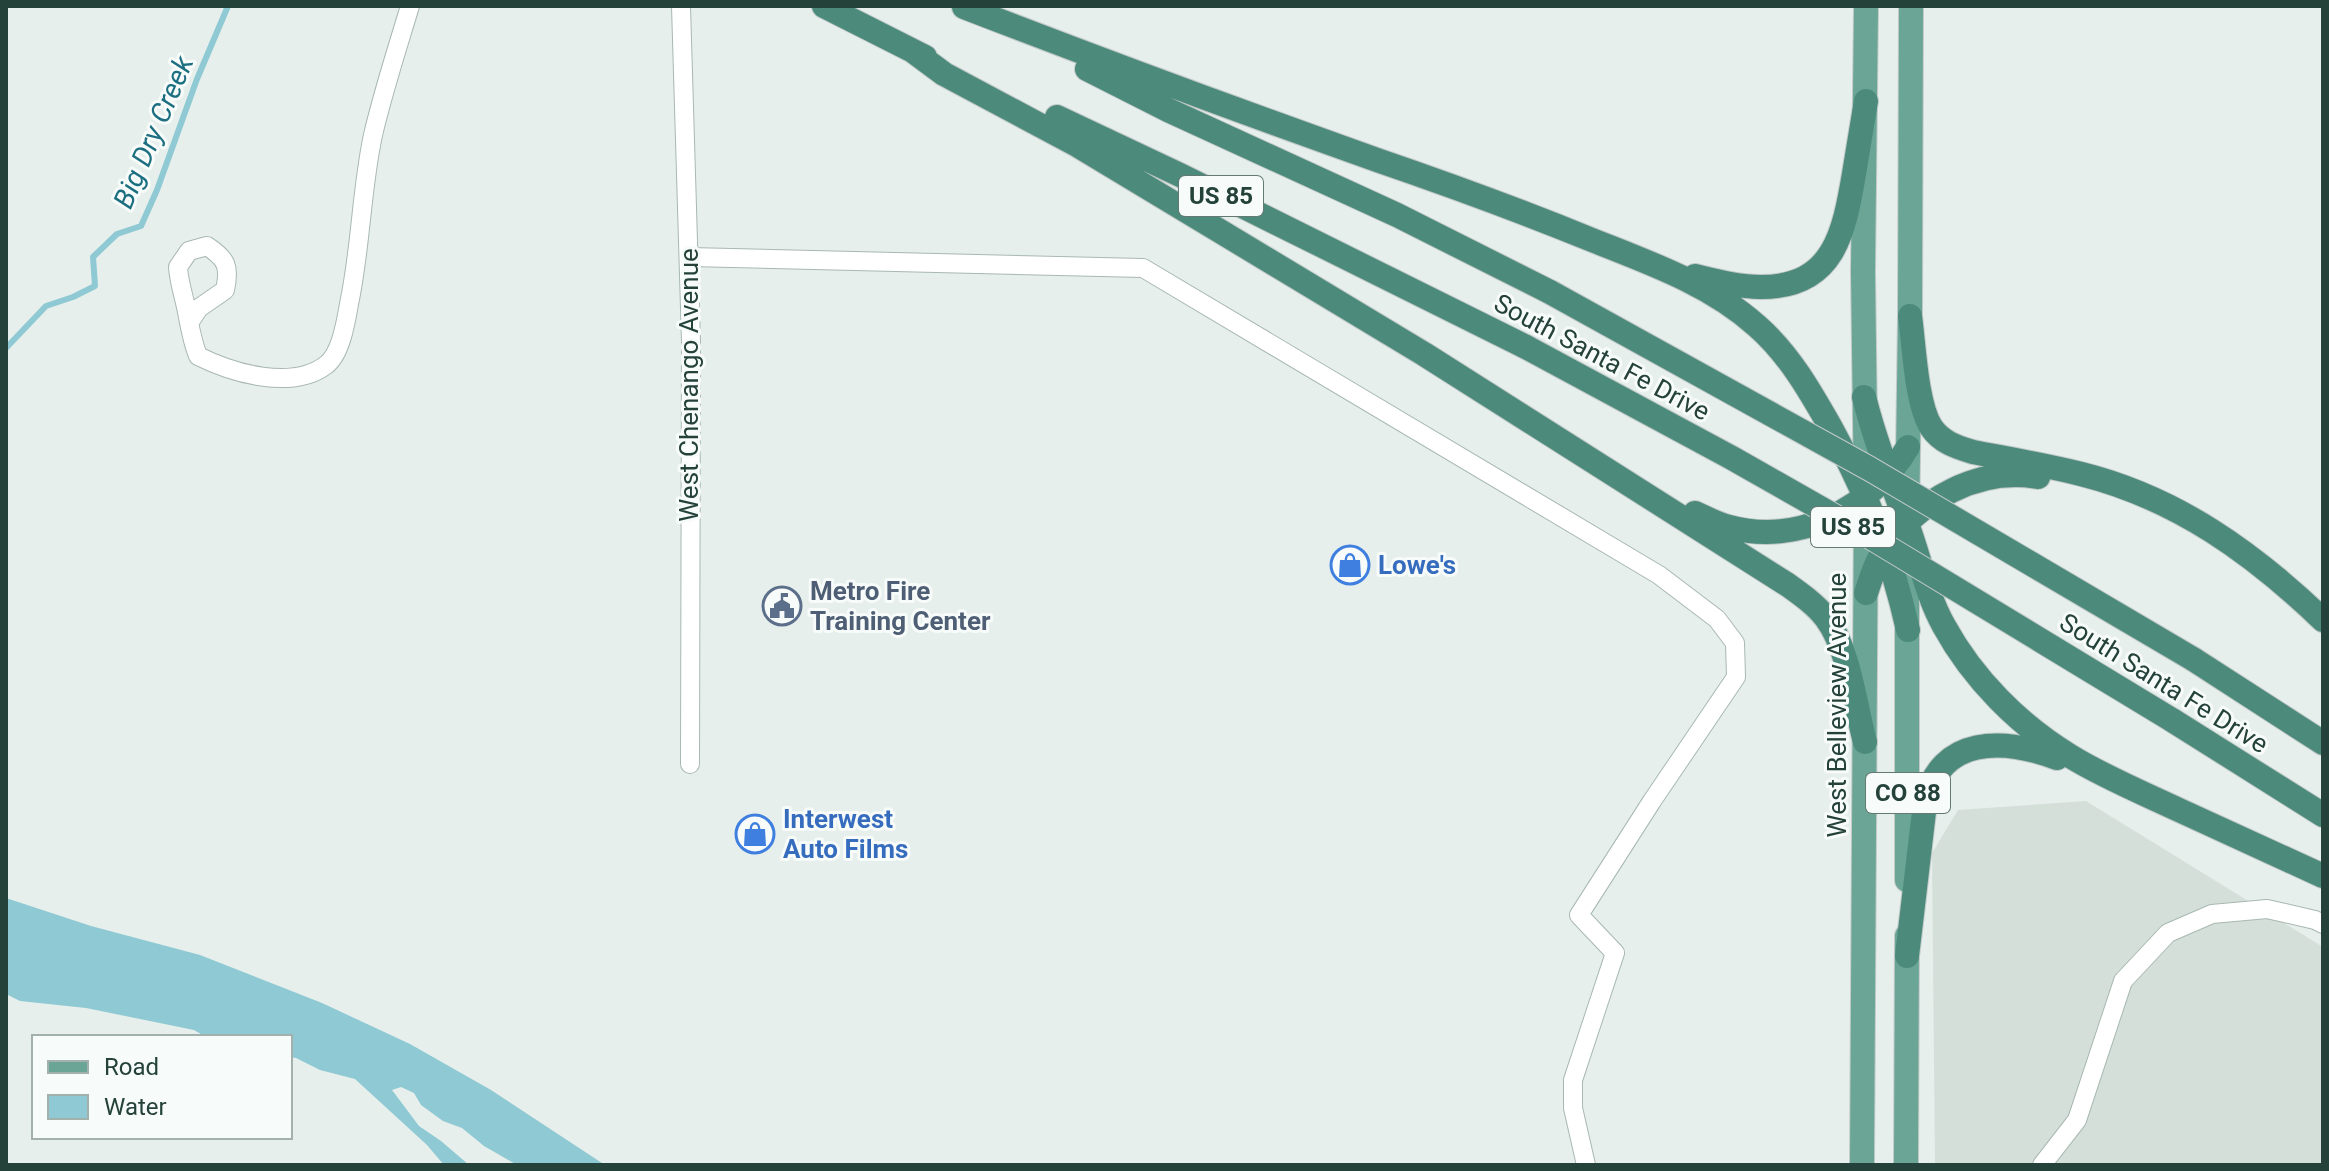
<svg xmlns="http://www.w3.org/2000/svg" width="2329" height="1171" font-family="Roboto,sans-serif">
	<rect width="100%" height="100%" fill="#e6efeb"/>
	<path fill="#d4dfda" d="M2086 801 2323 947V1165H1935L1932 853 1958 810Z"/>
	<path fill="#8ec9d4" d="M6 898 91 926 200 955 322 1003 410 1044 491 1090 605 1165H517L484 1146 462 1128 443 1121 421 1105 414 1093 401 1087 392 1090 419 1126 441 1141 469 1165H444L427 1145 355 1079 320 1070 296 1058 290 1057V1037H206L194 1030 86 1008 20 1001 6 994Z"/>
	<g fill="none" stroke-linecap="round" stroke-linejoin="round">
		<path stroke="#8ec9d4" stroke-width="6" d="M6 348 46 306 73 297 95 286 93 257 117 234 141 226 157 190 197 79 228 6"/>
		<defs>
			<path id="minor" d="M681 6 691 342 690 764
				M689 257 1143 268 1659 575 1717 619 1735 643 1736 677 1652 801 1579 915 1615 953 1573 1080V1108L1586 1165
				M189 323 199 308 225 290C230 267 227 259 207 246L189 251 178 267C179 283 184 296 187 312 190 327 192 341 198 356 232 373 292 391 326 365 341 354 346 321 349 304 361 248 361 191 373 135 383 92 397 49 410 6
				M2042 1165 2077 1120 2123 981 2168 933 2212 914 2267 909 2315 920 2323 924"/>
			<path id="primary" d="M1907 880V524L1910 316 1911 6
				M1862 1165 1866 497 1863 272 1866 6
				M1906 1165 1907 936"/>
			<path id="trunk" d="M824 6 925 57
				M964 7C1101 60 1239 111 1377 160 1450 185 1521 211 1592 240 1650 263 1710 284 1757 326 1789 354 1810 391 1831 428 1868 496 1891 554 1908 630
				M913 51 944 74 1077 145 1424 354 1788 585C1802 595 1816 605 1826 618 1849 649 1855 704 1865 742
				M1087 69 1168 110 1397 215 1550 292
				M1057 117 1180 175 1526 347
				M1695 276C1716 281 1738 287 1761 287 1834 287 1844 233 1854 174 1858 149 1862 125 1866 101
				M1910 316C1914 345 1916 403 1931 427 1941 442 1956 447 1973 452 2009 459 2045 465 2081 474 2177 498 2253 553 2323 620
				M1864 397C1875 441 1891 481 1907 524 1920 558 1926 594 1944 626 1973 679 2019 725 2070 756 2104 777 2143 793 2179 810 2227 832 2275 854 2323 876
				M1695 513C1706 518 1717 524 1729 527 1799 546 1872 508 1908 447
				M1866 593C1871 578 1876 561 1886 547 1921 499 1978 467 2038 477
				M2193 659 2323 743
				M2172 720 2323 815
				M1907 956 1925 803C1940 735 2004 738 2057 758"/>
		</defs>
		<use href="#minor" stroke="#a8b8b2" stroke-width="20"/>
		<use href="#primary" stroke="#c2cac8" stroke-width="26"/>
		<use href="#trunk" stroke="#c2cac8" stroke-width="26"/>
		<use href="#minor" stroke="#fff" stroke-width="18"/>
		<use href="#primary" stroke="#6aa596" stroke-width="24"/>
		<use href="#trunk" stroke="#4c8a7c" stroke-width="24"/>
		<defs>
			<path id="trunk-bridge" d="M1550 292 1870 469 2193 659
				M1526 347 1732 458 1857 529 2172 720"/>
		</defs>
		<use href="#trunk-bridge" stroke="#c2cac8" stroke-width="26" stroke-linecap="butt"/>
		<use href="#trunk-bridge" stroke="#4c8a7c" stroke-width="24"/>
	</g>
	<defs>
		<symbol id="shop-ring" viewBox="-11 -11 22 22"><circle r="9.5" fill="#f7fbf9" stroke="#3f7fe0" stroke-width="1.5"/><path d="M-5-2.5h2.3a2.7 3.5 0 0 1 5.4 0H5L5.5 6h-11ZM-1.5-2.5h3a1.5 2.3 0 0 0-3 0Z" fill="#3f7fe0"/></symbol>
		<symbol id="civic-ring" viewBox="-11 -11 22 22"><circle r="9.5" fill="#f7fbf9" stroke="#5c6f8a" stroke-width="1.5"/><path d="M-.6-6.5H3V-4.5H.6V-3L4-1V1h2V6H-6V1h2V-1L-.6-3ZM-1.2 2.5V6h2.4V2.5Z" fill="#5c6f8a"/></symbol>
	</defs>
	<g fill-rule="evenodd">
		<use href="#shop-ring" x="1328" y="543" width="44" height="44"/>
		<use href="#civic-ring" x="760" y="584" width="44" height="44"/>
		<use href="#shop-ring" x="733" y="812" width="44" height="44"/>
	</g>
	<g text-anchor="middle" stroke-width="6" stroke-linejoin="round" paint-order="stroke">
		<g fill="#f7fbf9" stroke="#637a73" stroke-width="2">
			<rect x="1179" y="176" width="84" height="40" rx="6"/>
			<rect x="1811" y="507" width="84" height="40" rx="6"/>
			<rect x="1866" y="773" width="84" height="40" rx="6"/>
		</g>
		<g font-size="24" font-weight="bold" fill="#24423a">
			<text x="1221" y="204">US 85</text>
			<text x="1853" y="535">US 85</text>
			<text x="1908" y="801">CO 88</text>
		</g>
		<g font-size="26" fill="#24423a" stroke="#f7fbf9">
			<text transform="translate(1602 357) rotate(28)" y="9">South Santa Fe Drive</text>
			<text transform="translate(689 385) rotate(-90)" y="9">West Chenango Avenue</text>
			<text transform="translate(2164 683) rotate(32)" y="9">South Santa Fe Drive</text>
			<text transform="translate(1837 705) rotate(-90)" y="9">West Belleview Avenue</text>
		</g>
		<g font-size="26" font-weight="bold" fill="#366cbe" stroke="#f7fbf9" text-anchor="start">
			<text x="1378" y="574">Lowe's</text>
			<text x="783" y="828">Interwest<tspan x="783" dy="30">Auto Films</tspan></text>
		</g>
		<g font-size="26" font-weight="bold" fill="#4e5e75" stroke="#f7fbf9" text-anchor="start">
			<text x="810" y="600">Metro Fire<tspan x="810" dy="30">Training Center</tspan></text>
		</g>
		<g font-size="28" font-style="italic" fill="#1c6f80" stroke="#f7fbf9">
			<text transform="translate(153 132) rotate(-67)" y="10">Big Dry Creek</text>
		</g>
	</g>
	<rect width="2329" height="1171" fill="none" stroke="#24423a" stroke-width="16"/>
	<rect x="32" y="1035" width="260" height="104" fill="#f7fbf9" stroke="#a3b1ad" stroke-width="2"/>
	<rect x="48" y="1061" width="40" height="12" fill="#6aa596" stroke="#a3b1ad" stroke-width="2"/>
	<text x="104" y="1075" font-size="24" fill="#24423a">Road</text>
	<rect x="48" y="1095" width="40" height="24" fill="#8ec9d4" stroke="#a3b1ad" stroke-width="2"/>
	<text x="104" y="1115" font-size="24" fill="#24423a">Water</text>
</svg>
